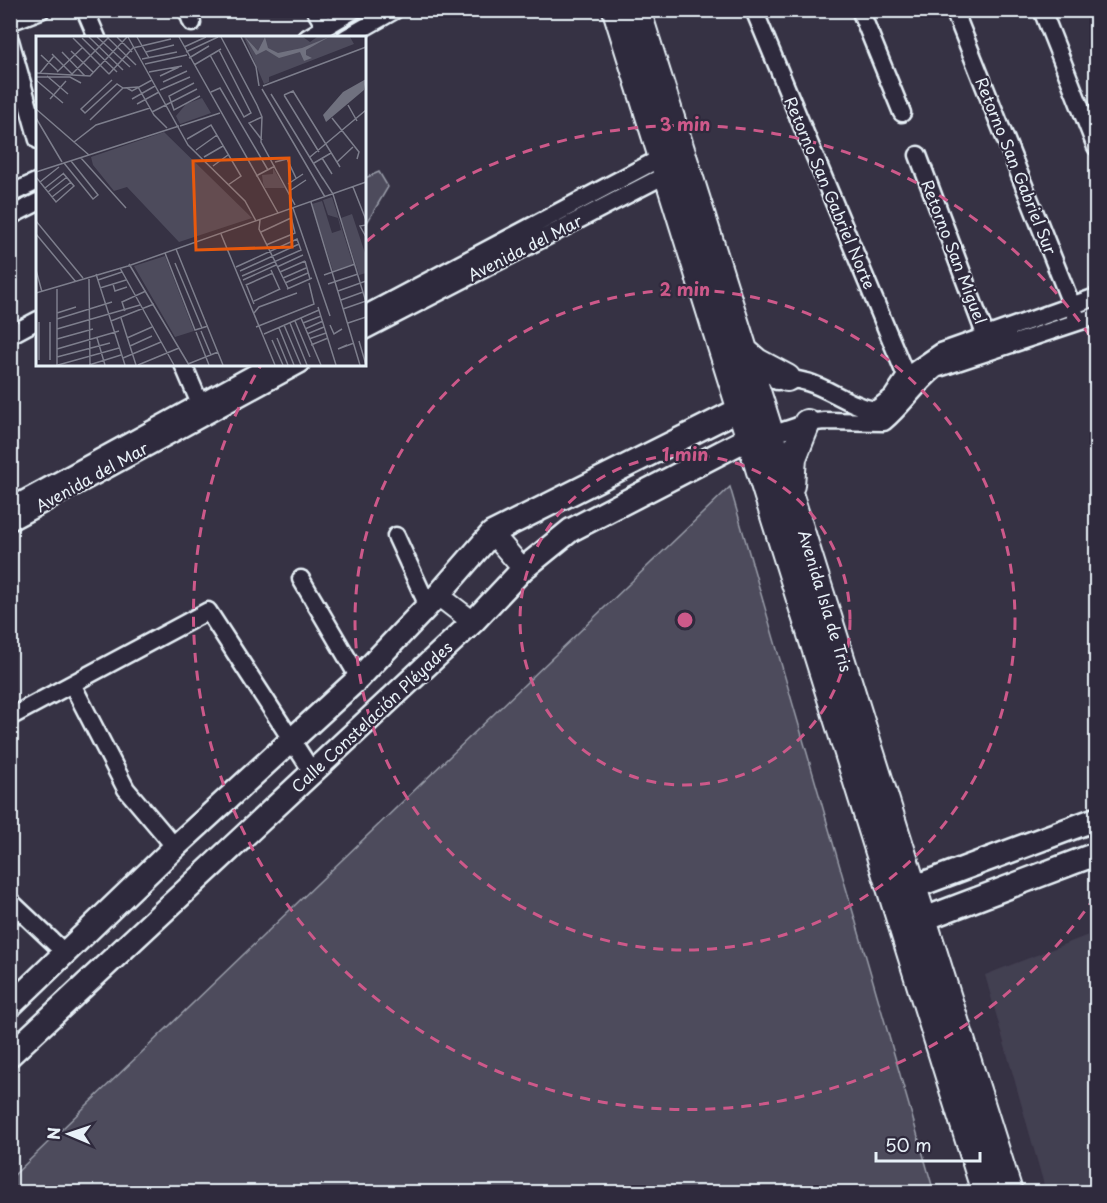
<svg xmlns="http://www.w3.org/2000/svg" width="1107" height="1203" font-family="'Playpen Sans',sans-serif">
	<rect width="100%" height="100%" fill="#363244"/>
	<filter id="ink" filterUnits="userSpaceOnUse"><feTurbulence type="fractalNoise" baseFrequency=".0167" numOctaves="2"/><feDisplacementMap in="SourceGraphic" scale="12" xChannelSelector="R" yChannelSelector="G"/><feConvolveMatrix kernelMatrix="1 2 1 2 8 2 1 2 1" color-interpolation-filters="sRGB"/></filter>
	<g filter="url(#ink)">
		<path fill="#433f51" d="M1096 932V1192H1046L985 975Z"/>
		<path fill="#4d4b5c" stroke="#9a9eaa" stroke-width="1.5" d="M379 172 388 187 365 226V178Z
			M730 487 934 1192H11V1178Z"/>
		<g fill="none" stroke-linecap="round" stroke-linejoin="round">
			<defs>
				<path id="minor" d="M85 10 97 38
					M187 10 192 23
					M315 10 325 27
					M754 10 906 376
					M860 10 902 113
					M954 10 1076 316
					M1042 10 1096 147
					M10 22 41 10
					M307 38 354 10
					M346 38 395 10
					M10 40 38 140
					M918 155 989 345
					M10 194 38 181
					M10 216 38 202
					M364 315 670 153
					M364 331 675 170
					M10 335 38 320
					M183 364 203 411
					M777 381C814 372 841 405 875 410L892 397 906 376 941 352 1096 297
					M771 435 807 423 824 421 884 422C903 406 916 385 936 369L1096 316
					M10 507 271 364
					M10 522 301 364
					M396 536 428 606
					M301 579 359 678
					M72 684 126 789 175 847
					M10 717 208 611 313 773
					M10 901 66 954"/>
				<path id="tertiary" d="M492 533 523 569
					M438 595 473 622"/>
				<path id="secondary" d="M914 887 1096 819
					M924 919 1096 854
					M10 1006 175 847 359 678 438 595 492 533 740 409 754 396
					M10 1055 473 622 523 569 571 530 749 438 766 436"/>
				<path id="primary" d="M616 10 985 1192
					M637 10 1009 1192
					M743 350 757 362 787 378
					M791 485 793 458 807 423"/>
			</defs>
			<use href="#minor" stroke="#e8f1f8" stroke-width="21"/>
			<use href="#tertiary" stroke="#e8f1f8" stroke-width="24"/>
			<use href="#secondary" stroke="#e8f1f8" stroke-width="27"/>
			<use href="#primary" stroke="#e8f1f8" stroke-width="30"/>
			<use href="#minor" stroke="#2f2a3d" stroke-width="16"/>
			<use href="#tertiary" stroke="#2f2a3d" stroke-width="20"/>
			<use href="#secondary" stroke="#2f2a3d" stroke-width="22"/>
			<use href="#primary" stroke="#2f2a3d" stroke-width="26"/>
		</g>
	</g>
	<g fill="none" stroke="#cd598a" stroke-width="3" stroke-dasharray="10 8">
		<circle cx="685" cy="620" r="165"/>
		<circle cx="685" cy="620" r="330"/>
		<path d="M1095 897A495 495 0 0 1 261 365M367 241A495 495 0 0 1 1095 343"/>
	</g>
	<g text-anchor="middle" stroke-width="4.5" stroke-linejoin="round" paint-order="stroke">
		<g font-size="16" fill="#e8f1f8" stroke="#2f2a3d">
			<text transform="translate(1016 166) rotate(68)" y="6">Retorno San Gabriel Sur</text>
			<text transform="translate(830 193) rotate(67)" y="6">Retorno San Gabriel Norte</text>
			<text transform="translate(525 248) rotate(-27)" y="6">Avenida del Mar</text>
			<text transform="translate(954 252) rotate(69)" y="6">Retorno San Miguel</text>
			<text transform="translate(92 477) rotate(-29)" y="6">Avenida del Mar</text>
			<text transform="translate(825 601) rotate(73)" y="6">Avenida Isla de Tris</text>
			<text transform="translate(372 717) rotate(-43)" y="6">Calle Constelación Pléyades</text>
		</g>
	</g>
	<g transform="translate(36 36)">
		<rect width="330" height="330" fill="#363244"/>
		<path d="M208 1H267L274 6 281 1H314L318 8 233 41V46L228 48ZM166 62 175 77 144 88 140 80 150 68ZM128 96 216 182 143 206 91 151 78 155 57 129 55 121ZM237 132 249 152H229L227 147 226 139 237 138ZM296 161 317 228 297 235 276 168 286 165 296 197 305 194 302 182 292 179 287 164ZM316 178 330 220V237L323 239 305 182ZM129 220 158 295 139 301 98 230Z" fill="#4d4b5c"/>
		<path d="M209 1 222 15 229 1 232 12 242 17 266 12 293 1 270 14V19L276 22 268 25 264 16 243 22 230 14 220 19ZM330 43 328 54 290 86 287 79 307 56Z" fill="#70717f"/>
		<path fill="none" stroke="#7d7e8c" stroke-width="1.5" d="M53 1 87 34M61 1 94 31M71 1 100 29M81 1 96 16M92 1 152 109 209 165 220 185M101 1 113 22M143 1 242 177M185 1 221 69 226 81 225 106 259 169M205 1 220 31 223 50M37 2 73 38M46 2 81 36M148 11 170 1M35 15 57 36M26 16 49 40M110 16 138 9M150 16 182 1M16 18 36 38 73 1M5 19 22 35M174 19 208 81 215 77 183 14M153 22 173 10M106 23 141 16M109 28 151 19M158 29 185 13M21 36 46 12M113 36 146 30M0 37 54 40 91 1M4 37 18 20M73 38 97 12 135 3M11 40 32 58M124 40 143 31M0 41H34L45 47M0 44 27 67M76 44 45 73 49 77 81 48 87 52M127 46 151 35M158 47 133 60 138 74 164 60M227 50 330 11M91 52 96 55 116 44M226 53 289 161M124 54 154 41M175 56 184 52 232 134M235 58 287 143M248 59 257 55 304 131M248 59 283 116M14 63 30 45M96 63 119 50M101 68 123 56M312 69 321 85M0 73 53 119M116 76 161 53M0 82 26 126M296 82 323 116 321 123M54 84 87 52 102 51 118 79 131 92M144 90 184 77M151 103 175 89 205 140 192 149M226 104 213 87 226 81M38 106 60 89 114 72M160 114 181 99M168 121 187 110M274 121 330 74M45 122 90 172M286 122 296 138M239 126 251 123 260 142M301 126 317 111M28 127 57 163 62 159 35 125M278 127 295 117M177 130 192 119M0 136 143 90M220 140 239 130M0 141 20 166 38 150 27 137M286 141 297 158 330 266M4 146 23 131M252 148 267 138M317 151 330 184M9 152 28 137M255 154 270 144M12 156 31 141M16 161 35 146M275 166 324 329M257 172 294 280M224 184 223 193 252 252M0 185 47 242M330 189 324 190 330 201M225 196 255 182M0 198 40 246M185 198 239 329M230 209 259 197 255 181M140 213 187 329M129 217 159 294 172 290M269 225 274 243M139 227 166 292M93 228 153 329M200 231 261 203 265 214 206 240M241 231 267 219M84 232 138 329M0 234 6 256M235 234 244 254M204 235 263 208M244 236 269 225M60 238 89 329M288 239 319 228M247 242 270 232M53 243 54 329M62 244 86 236M207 244 240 229M249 247 272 237M77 248 79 255 91 251M210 248 218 268M292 248 322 238M210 249 237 237M64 252 90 244M21 253V329M251 253 276 242M302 255 330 245M0 257 92 230 330 146M305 264 327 256M218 265 244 253M282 271 300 329M307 273 330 265M89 275 86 266 110 255M21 277 40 271M218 277 223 271 261 257M85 282 100 329M265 282 285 329M21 283 76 266M75 285 118 268M259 285 274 321M3 286V324M14 286V324M254 287 271 329M267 287 285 280M312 287 330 281M248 289 265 329M294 289 298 298 306 293M220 291 278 268 273 247M243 292 258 329M21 293 104 269M269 293 287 285M165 295 175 319M160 296 173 329M228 298 283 274M271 298 288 291M61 302 69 329M91 302 116 291M241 302 252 329M21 303 57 293M273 303 290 297M236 304 247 329M323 305 330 329M275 309 292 302M311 309 302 313 318 307M94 310 116 300M21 313 83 295M21 321 74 307M87 322 125 306M152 328 182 316M22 329 83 312M53 329 85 319M102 329 143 312"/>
		<path fill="#e8590c" fill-opacity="0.15" stroke="#e8590c" stroke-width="3" d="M253 122 256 211 160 214 157 125Z"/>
		<rect width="330" height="330" fill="none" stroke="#e8f1f8" stroke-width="3"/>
	</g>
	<circle cx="685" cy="620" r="9" fill="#cd598a" stroke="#2f2a3d" stroke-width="3"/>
	<g font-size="18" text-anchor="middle" font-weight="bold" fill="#cd598a" stroke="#2f2a3d" stroke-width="4.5" stroke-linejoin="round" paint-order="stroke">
		<text x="685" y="131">3 min</text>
		<text x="685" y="296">2 min</text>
		<text x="685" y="461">1 min</text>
	</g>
	<rect width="1107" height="1203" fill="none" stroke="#2f2a3d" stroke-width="36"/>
	<rect x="18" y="18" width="1071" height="1167" fill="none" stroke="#e8f1f8" stroke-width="2" filter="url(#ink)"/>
	<g transform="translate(69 1134) rotate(272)" stroke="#2f2a3d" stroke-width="4.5" paint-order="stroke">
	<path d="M0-4.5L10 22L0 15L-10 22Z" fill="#e8f1f8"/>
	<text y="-9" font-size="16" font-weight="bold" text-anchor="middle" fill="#e8f1f8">N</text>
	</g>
	<path d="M876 1152v9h104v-9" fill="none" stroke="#e8f1f8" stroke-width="3"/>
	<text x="885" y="1152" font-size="18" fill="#e8f1f8" stroke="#2f2a3d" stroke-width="4.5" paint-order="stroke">50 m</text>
</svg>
